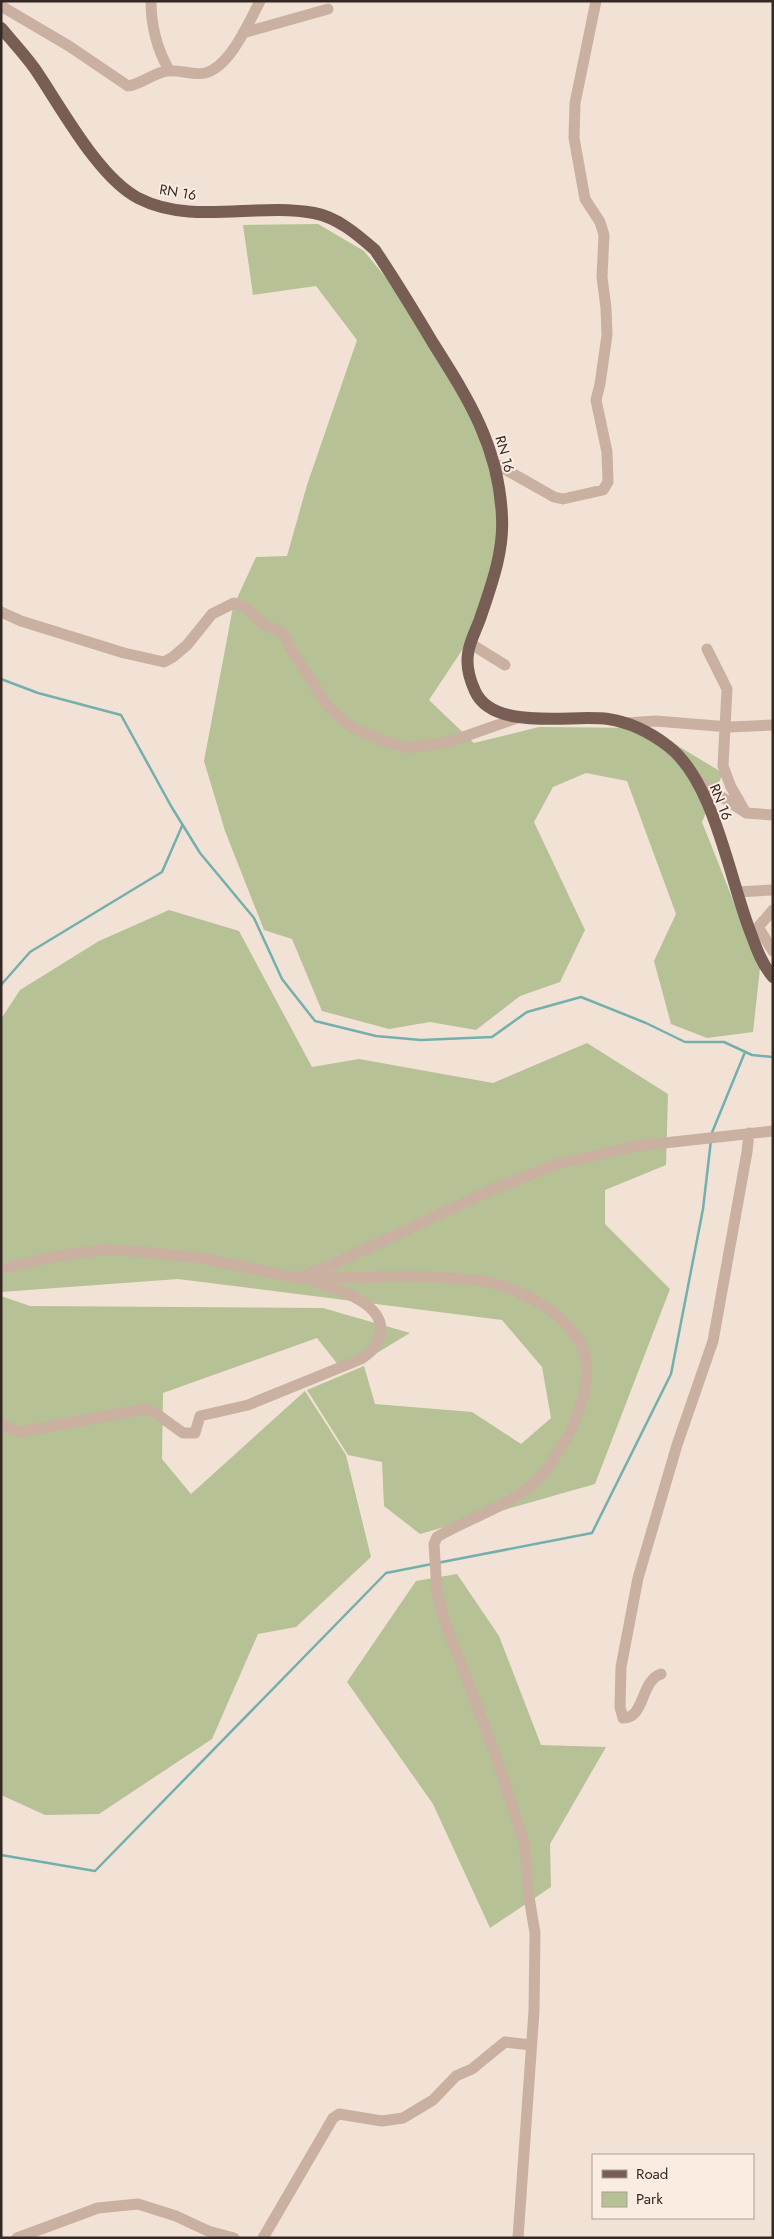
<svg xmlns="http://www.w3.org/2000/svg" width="774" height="2239" font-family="Jost,sans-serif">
	<rect width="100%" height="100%" fill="#f2e2d5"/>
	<path fill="#b6c195" d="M318 224 364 251 432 334 491 443 507 535 488 611 429 700 474 743 539 727 648 728 723 773 702 822 760 968 753 1032 707 1038 671 1024 654 961 676 914 627 781 586 773 553 787 534 822 585 930 560 982 520 996 476 1030 430 1022 389 1029 322 1011 292 939 264 930 225 831 204 761 233 607 256 557 287 556 307 485 357 340 316 286 253 295 243 225Z
		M169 910 239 931 312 1067 359 1059 493 1083 587 1043 668 1094 666 1165 605 1190V1224L670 1289 595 1484 420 1534 384 1506 382 1462 348 1455 307 1390 364 1366 375 1404 472 1412 521 1444 551 1418 542 1367 502 1320 178 1279 1 1292V1019L20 990 99 941Z
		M1 1296 30 1306 323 1308 410 1333 362 1362 343 1371 317 1338 163 1393 162 1459 191 1494 305 1391 346 1455 371 1557 296 1627 258 1634 212 1739 99 1814 45 1815 1 1795Z
		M457 1574 499 1636 541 1745 606 1747 550 1844 551 1887 490 1928 433 1804 347 1682 416 1581Z"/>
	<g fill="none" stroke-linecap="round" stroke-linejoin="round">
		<path stroke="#73b0ad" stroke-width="2.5" d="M1 679 38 693 121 715 171 806 200 853 254 918 282 979 315 1021 376 1036 421 1040 492 1037 527 1012 581 997 646 1023 685 1042H724L752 1055 773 1057
			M1 985 30 952 162 872 182 826
			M711 1135 745 1052
			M437 1563 592 1533 671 1374 703 1209 711 1140
			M1 1855 95 1871 386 1573 432 1564"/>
		<path stroke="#cab0a1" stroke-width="11" d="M151 1C151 26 157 49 169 70
			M1 6 69 46 128 86C142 84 153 73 167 71 180 69 193 76 205 73 230 67 249 22 260 1
			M243 33 328 9
			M494 463 554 497 563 499 603 490 608 482 607 452 596 400 600 384 607 335 606 308 602 277 604 235 600 222 585 199 574 138 575 103 596 1
			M1 612 21 621 124 653 164 662 173 657 187 645 212 614 234 603 247 608 261 623 284 634 292 651 329 708 351 727 384 741 408 748 449 742 517 718
			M471 644 505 665
			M707 649 727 689 723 766 731 787 746 813
			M625 723 656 721 729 727 773 725
			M696 780 746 813 773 815
			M737 892 773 890
			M758 927 773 951
			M751 935 773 910
			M1 1269 57 1256 103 1250 132 1251 201 1258 298 1278 336 1263 496 1188 558 1164 637 1146 773 1131
			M298 1278C349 1279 399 1274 450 1278 462 1279 475 1279 488 1282 524 1291 565 1312 582 1347 595 1374 578 1421 563 1444 555 1458 545 1473 533 1484 505 1508 469 1518 437 1537L434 1544 437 1592 445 1622 496 1756 524 1842 529 1897 535 1933 534 2011 518 2238
			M1 1423 8 1428 20 1432 145 1409 154 1412 183 1433H195L200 1416 248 1405 361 1359C370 1353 377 1347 380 1336 388 1305 339 1289 317 1283
			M661 1674C640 1681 645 1719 623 1718L620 1707 621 1667 638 1578 677 1445 713 1341 747 1152 749 1133
			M17 2238 98 2208 138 2204 176 2216 208 2231 234 2238
			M263 2238 333 2118 339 2114 382 2121 403 2118 433 2100 456 2076 472 2069 505 2042 531 2045"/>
		<path stroke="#775d54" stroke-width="12" d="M1 28C13 42 25 55 35 69 61 107 98 177 138 198 192 226 257 202 314 213 337 217 358 235 375 250 395 280 414 311 433 343 469 400 499 447 502 517 504 552 491 586 480 619 476 630 469 643 468 654 466 667 470 680 475 691 493 732 572 714 608 719 629 722 651 733 668 746 714 781 729 877 750 931 756 947 761 963 773 977"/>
	</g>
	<g text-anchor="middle" stroke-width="4" stroke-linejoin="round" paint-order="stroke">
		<g font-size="14" fill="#342824" stroke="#faece1">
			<text transform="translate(178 192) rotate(10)" y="5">RN 16</text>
			<text transform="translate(505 454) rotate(75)" y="5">RN 16</text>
			<text transform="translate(721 802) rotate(68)" y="5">RN 16</text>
		</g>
	</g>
	<rect width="774" height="2239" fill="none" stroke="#342824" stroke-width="5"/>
	<rect x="592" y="2154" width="162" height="65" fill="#faece1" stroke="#ab9e95"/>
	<rect x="602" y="2170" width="25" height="8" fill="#775d54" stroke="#ab9e95"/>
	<text x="636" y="2179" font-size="15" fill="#342824">Road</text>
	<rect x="602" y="2192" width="25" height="15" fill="#b6c195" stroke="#ab9e95"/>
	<text x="636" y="2204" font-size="15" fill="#342824">Park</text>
</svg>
